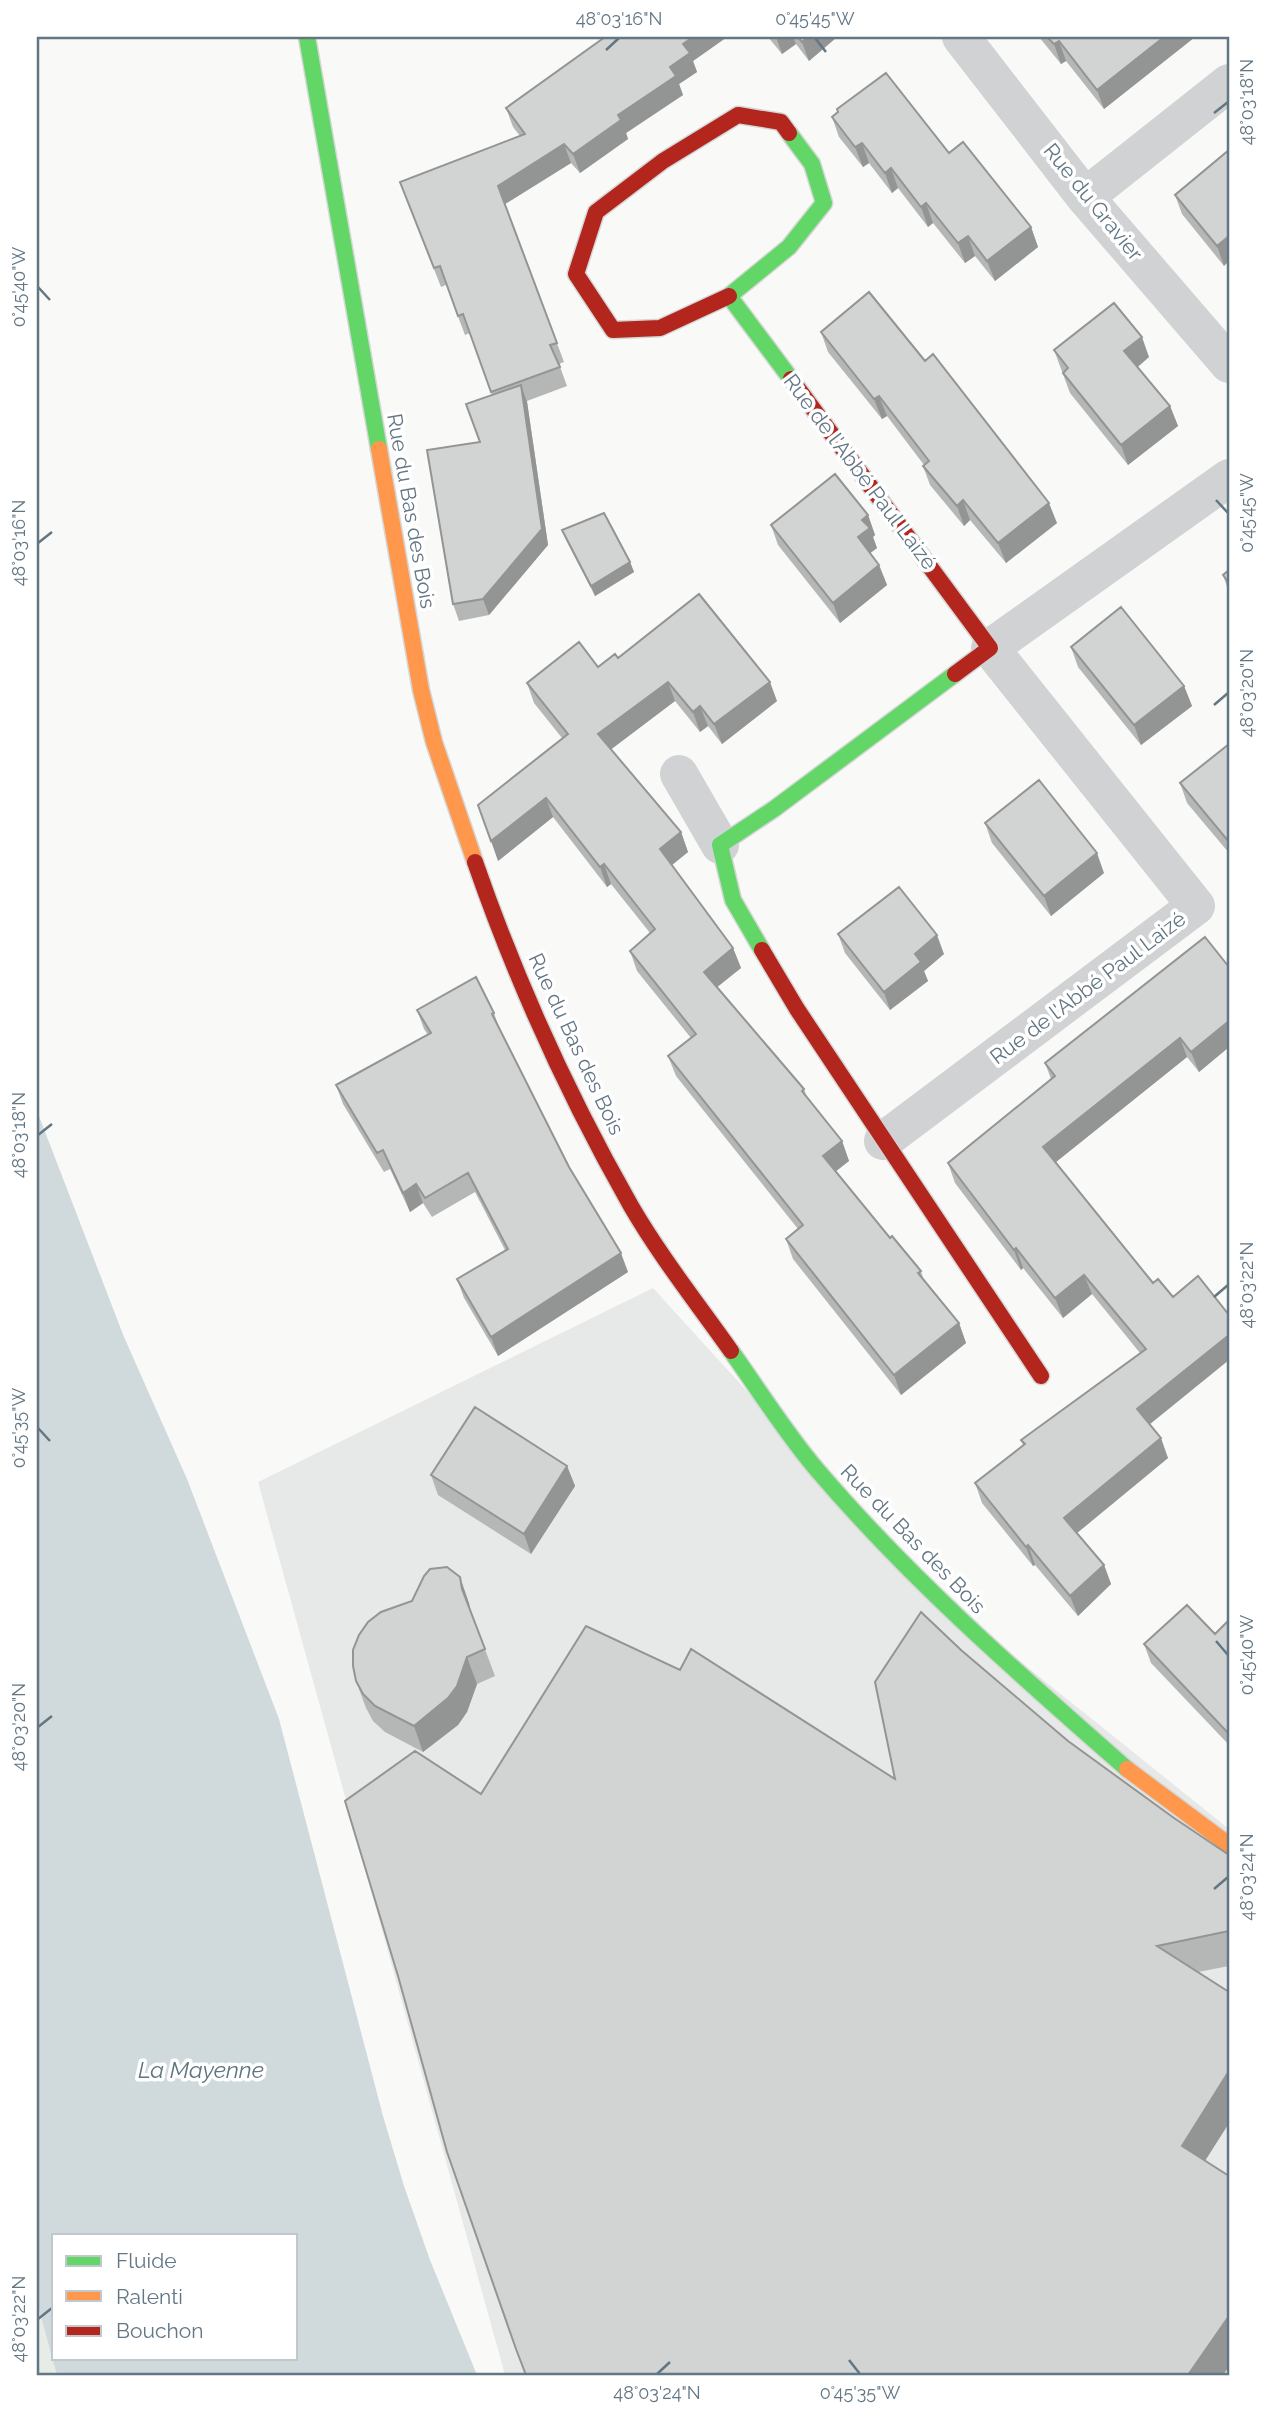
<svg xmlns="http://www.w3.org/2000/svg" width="1266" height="2412" font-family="Raleway,sans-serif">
	<rect width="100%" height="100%" fill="#f9f9f8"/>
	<path fill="#e7e9e9" d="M653 1288 920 1581 1229 1829V2375H505L258 1482Z"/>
	<path fill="#e8ece6" d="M37 2166 54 2358 90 2375H37Z"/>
	<path fill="#d0d9db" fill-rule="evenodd" d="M37 1111 124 1337 187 1479 279 1719 383 2116 404 2186 430 2260 477 2375H57L37 2302ZM54 2235H296V2358H54Z"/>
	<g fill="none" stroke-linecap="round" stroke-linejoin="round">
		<defs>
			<path id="fast" d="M307 37 379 449
				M789 133 812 164 824 203 789 247 729 296 791 379
				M762 950 733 900 720 845 774 809 955 674
				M731 1351C759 1390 786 1434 818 1471 911 1580 1019 1674 1127 1769"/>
			<path id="slow" d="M379 449 421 690 434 742 475 862
				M1127 1769 1229 1845"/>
			<path id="jam" d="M729 296 660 328 613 330 576 274 596 212 663 161 738 115 781 122 789 133
				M791 379 990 648 955 674
				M475 862C516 980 569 1097 631 1206 660 1256 697 1303 731 1351
				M762 950 797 1009 1041 1376"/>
		</defs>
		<use href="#fast" stroke="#d5d7d7" stroke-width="19"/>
		<use href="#slow" stroke="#d5d7d7" stroke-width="19"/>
		<use href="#jam" stroke="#d5d7d7" stroke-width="19"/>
		<path stroke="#d1d2d3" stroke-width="38" d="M961 37 1085 197 1229 364
			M1085 197 1229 83
			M679 774 720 845
			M883 1141 1196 906 990 648 1229 478"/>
		<use href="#fast" stroke="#63d668" stroke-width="16"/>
		<use href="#slow" stroke="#ff974d" stroke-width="16"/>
		<use href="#jam" stroke="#b3261e" stroke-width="16"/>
	</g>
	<path fill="#b5b6b6" d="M605 37H727L693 61 697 72 679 84 683 95 626 133 628 139 580 173 571 163 505 204 564 362 559 364 567 386 527 401 548 545 489 615 459 621 453 604 480 442 492 395 470 333 465 335 446 285 441 287 400 182 520 136 513 127 506 108Z
		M768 37H837L809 61 796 44 782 54Z
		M1039 37H1195L1104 109 1066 61 1061 64Z
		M832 117 949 153 1031 227 1038 247 995 281 975 256 965 263 933 223 928 227 898 188 892 193 869 163 863 167 839 137Z
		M1229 150 1224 266 1182 214 1175 195Z
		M821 332 1057 523 1006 563 970 520 964 526 930 485 923 466 924 465 887 416 882 419 828 352Z
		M1054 350 1149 357 1137 367 1170 406 1178 426 1128 465 1070 393Z
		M868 515 875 535 873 537 877 548 870 553 879 565 887 585 840 623 778 545 771 525Z
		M562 530 630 562 634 572 595 596 566 540Z
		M1229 570V593L1223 575Z
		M1071 647 1184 686 1192 706 1141 745 1078 667Z
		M618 658 777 701 722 744 708 726 700 732 675 701 611 749 681 832 688 852 672 865 733 948 741 968 717 987 804 1089 808 1100 842 1141 849 1161 836 1171 890 1238 921 1271 924 1281 959 1323 966 1343 901 1395 793 1259 786 1239 798 1229 676 1076 668 1056 691 1038 637 971 630 951 650 933 611 884 607 887 553 817 498 861 562 738 534 703 527 683 598 667Z
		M1229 744V853L1187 803 1180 783Z
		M985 823 1104 873 1051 916 992 843Z
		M838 934 944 954 924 971 928 981 890 1010 845 953Z
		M1229 967V1047L1199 1072 1187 1057 1056 1162 1153 1283 1150 1424 1168 1458 1077 1533 1104 1565 1111 1584 1078 1616 1035 1565 1033 1566 982 1503 975 1483 1023 1445 1021 1440 1140 1353 1092 1294 1063 1318 1023 1268 1021 1270 955 1183 948 1163 1051 1079 1045 1063Z
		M417 1010 494 1013 499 1028 569 1167 628 1272 498 1356 464 1298 457 1279 505 1250 475 1192 432 1217 423 1203 410 1212 390 1169 384 1172 343 1104 336 1085 428 1035 424 1029Z
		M567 1466 575 1486 531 1554 438 1495 431 1475Z
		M469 1603 471 1612 495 1676 477 1684 467 1712 458 1725 423 1752 385 1732 373 1721 366 1708 356 1681Z
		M1229 1620V1745L1151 1663 1144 1644 1215 1634Z
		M961 1650 1068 1741 1174 1818 1229 1855V1966L1198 1972 1229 1992V2123L1205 2161 1229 2176V2366L1223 2375H525L447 2152 481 1794 895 1779Z"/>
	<path fill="#939494" d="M693 37H727L693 61 697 72 679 84 683 95 626 133 628 139 580 173 573 154 618 115 670 67 683 44Z
		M776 37H793L796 44 782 54Z
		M808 37H837L809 61 802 42Z
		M1164 37H1195L1104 109 1097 90Z
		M1059 41 1066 61 1061 64 1054 44Z
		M862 143 869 163 863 167 855 147Z
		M564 144 571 163 505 204 498 186Z
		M891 168 898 188 892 193 885 173Z
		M926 203 933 223 928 227 921 207Z
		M1031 227 1038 247 995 281 987 261Z
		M968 236 975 256 965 263 958 243Z
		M1229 236V261L1224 266 1217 246Z
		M1142 337 1149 357 1132 372 1124 351Z
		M521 385 527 402 548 545 489 615 483 599Z
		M879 396 887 416 882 419 874 399Z
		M1170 406 1178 426 1128 465 1121 445Z
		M963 500 970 520 964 526 957 506Z
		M1049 503 1057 523 1006 563 998 543Z
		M868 515 875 535 873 537 877 548 865 557 858 537 862 520Z
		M630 562 634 572 595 596 591 586Z
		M879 565 887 585 840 623 833 603Z
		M668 682 675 701 605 754 598 734Z
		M770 682 777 701 722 744 714 724Z
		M1184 686 1192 706 1141 745 1134 725Z
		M700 706 708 726 700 732 693 712Z
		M546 798 553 817 498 861 491 841Z
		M681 832 688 852 667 869 660 849Z
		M1097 853 1104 873 1051 916 1044 896Z
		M604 864 611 884 607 887 600 867Z
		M937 935 944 954 924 971 928 981 890 1010 884 992 915 954Z
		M733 948 741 968 711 992 704 972Z
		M1229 1021V1047L1199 1072 1191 1052Z
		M1180 1038 1187 1057 1051 1166 1043 1147Z
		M842 1141 849 1161 831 1175 823 1156Z
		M416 1184 423 1203 410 1212 403 1193Z
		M1016 1248 1023 1268 1021 1270 1014 1250Z
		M621 1253 628 1272 498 1356 491 1337Z
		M1084 1275 1092 1294 1063 1318 1055 1298Z
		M959 1323 966 1343 901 1395 894 1375Z
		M1229 1335V1360L1144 1429 1137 1409Z
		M1161 1438 1168 1458 1071 1538 1064 1518Z
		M567 1466 575 1486 531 1554 524 1534Z
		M1028 1545 1035 1565 1033 1566 1026 1547Z
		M1104 1565 1111 1584 1078 1616 1070 1596Z
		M460 1577 469 1603 471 1616 462 1589Z
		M467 1657 477 1684 467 1712 458 1725 423 1752 414 1726Z
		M1229 2071V2123L1194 2178 1182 2146Z
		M1229 2316V2366L1223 2375H1188Z"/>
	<path fill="#d2d4d4" stroke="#939494" stroke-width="2" d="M605 37H693L683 44 690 53 670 67 676 76 618 115 621 120 573 154 564 144 498 186 557 343 550 345 560 367 491 392 463 314 458 316 440 266 434 268 400 182 525 134 506 108Z
		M798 37H808L802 42Z
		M1047 37H1164L1097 90 1059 41 1054 44Z
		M886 73 949 153 963 142 1031 227 987 261 968 236 958 243 926 203 921 207 891 168 885 173 862 143 855 147 832 117 838 112 837 109Z
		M1229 150V236L1217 246 1175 195Z
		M869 292 925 361 933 354 1049 503 998 543 963 500 957 506 923 466 929 461 879 396 874 399 821 332Z
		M1114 303 1142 337 1124 351 1170 406 1121 445 1063 373 1068 368 1054 350Z
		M521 385 542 529 483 599 453 604 427 450 480 442 466 404Z
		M835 474 868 515 862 520 870 528 858 537 879 565 833 603 771 525Z
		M604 513 630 562 591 586 562 530Z
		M1229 570V583L1223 575Z
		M699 594 770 682 714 724 700 706 693 712 668 682 598 734 681 832 660 849 733 948 704 972 804 1089 802 1091 842 1141 823 1156 890 1238 892 1236 911 1259 921 1271 918 1273 959 1323 894 1375 786 1239 803 1225 668 1056 696 1034 630 951 655 929 604 864 600 867 546 798 491 841 478 805 568 734 527 683 579 642 598 667 615 654 618 658Z
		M1121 607 1184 686 1134 725 1071 647Z
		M1229 744V842L1180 783Z
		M1039 780 1097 853 1044 896 985 823Z
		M899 887 937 935 915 954 921 962 884 992 838 934Z
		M1205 937 1229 967V1021L1191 1052 1180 1038 1043 1147 1153 1283 1158 1279 1173 1297 1198 1276 1229 1315V1335L1137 1409 1161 1438 1064 1518 1104 1565 1070 1596 1028 1545 1026 1547 975 1483 1025 1444 1021 1440 1146 1349 1084 1275 1055 1298 1016 1248 1014 1250 948 1163 1055 1076 1045 1063Z
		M476 977 494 1013 492 1014 569 1167 621 1253 491 1337 457 1279 508 1249 468 1173 425 1198 416 1184 403 1193 383 1150 377 1153 336 1085 431 1033 417 1010Z
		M475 1407 567 1466 524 1534 431 1475Z
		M447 1567 460 1577 462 1589 485 1649 467 1657 457 1686 448 1698 414 1726 375 1706 363 1694 356 1681 353 1666V1650L359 1635 368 1622 381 1612 412 1601 424 1576 430 1569Z
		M1187 1605 1215 1634 1229 1620V1734L1144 1644Z
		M921 1612 961 1650 1068 1741 1174 1818 1229 1855V1931L1157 1946 1229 1992V2071L1182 2146 1229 2176V2316L1188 2375H526L516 2349 447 2152 398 1976 345 1801 415 1751 481 1794 586 1626 680 1670 691 1649 895 1779 875 1682Z"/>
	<path fill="none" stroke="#627684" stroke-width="2.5" d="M815 38 826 52M606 50 619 38M1214 113 1228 102M38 287 50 300M1216 500 1228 513M38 543 52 532M1214 705 1228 693M38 1135 52 1124M1214 1297 1228 1285M38 1428 50 1441M1216 1641 1228 1655M38 1727 52 1716M1214 1889 1228 1877M38 2319 52 2308M849 2360 860 2374M657 2374 670 2362"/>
	<g text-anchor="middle" stroke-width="7" stroke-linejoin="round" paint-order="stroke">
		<g font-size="21" fill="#627684" stroke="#fff">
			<text transform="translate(1093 202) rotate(51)" y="7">Rue du Gravier</text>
			<text transform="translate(860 472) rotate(53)" y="7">Rue de l'Abbé Paul Laizé</text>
			<text transform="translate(411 511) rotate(80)" y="7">Rue du Bas des Bois</text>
			<text transform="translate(1088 988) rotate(-37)" y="7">Rue de l'Abbé Paul Laizé</text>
			<text transform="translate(576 1044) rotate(65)" y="7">Rue du Bas des Bois</text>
			<text transform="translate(913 1539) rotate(46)" y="7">Rue du Bas des Bois</text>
		</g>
		<g font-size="23" font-style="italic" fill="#5e767e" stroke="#fff">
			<text x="201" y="2078">La Mayenne</text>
		</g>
	</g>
	<rect width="1266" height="2412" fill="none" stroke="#ffffff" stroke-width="77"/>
	<rect x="52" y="2234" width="245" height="126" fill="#ffffff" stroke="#c0c8ce" stroke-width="2"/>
	<rect x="66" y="2256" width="35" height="10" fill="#63d668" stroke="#c0c8ce" stroke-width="2"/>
	<text x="116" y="2268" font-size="21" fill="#627684">Fluide</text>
	<rect x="66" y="2291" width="35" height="10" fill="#ff974d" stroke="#c0c8ce" stroke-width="2"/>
	<text x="116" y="2304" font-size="21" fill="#627684">Ralenti</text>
	<rect x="66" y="2326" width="35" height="10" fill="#b3261e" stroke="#c0c8ce" stroke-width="2"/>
	<text x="116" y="2338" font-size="21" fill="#627684">Bouchon</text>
	<rect x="38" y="38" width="1190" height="2336" fill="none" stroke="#627684" stroke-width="2.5"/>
	<g font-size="18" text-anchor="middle" fill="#627684">
		<text x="619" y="25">48°03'16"N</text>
		<text x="815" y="25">0°45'45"W</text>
		<text transform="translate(1247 102) rotate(-90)" y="6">48°03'18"N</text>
		<text transform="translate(19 287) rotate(-90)" y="6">0°45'40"W</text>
		<text transform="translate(1247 513) rotate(-90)" y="6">0°45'45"W</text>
		<text transform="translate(19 543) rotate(-90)" y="6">48°03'16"N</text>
		<text transform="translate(1247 693) rotate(-90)" y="6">48°03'20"N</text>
		<text transform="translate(19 1135) rotate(-90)" y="6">48°03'18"N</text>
		<text transform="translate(1247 1285) rotate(-90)" y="6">48°03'22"N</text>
		<text transform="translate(19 1428) rotate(-90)" y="6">0°45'35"W</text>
		<text transform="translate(1247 1655) rotate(-90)" y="6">0°45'40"W</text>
		<text transform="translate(19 1727) rotate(-90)" y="6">48°03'20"N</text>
		<text transform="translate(1247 1877) rotate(-90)" y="6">48°03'24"N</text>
		<text transform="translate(19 2319) rotate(-90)" y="6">48°03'22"N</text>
		<text x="657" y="2399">48°03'24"N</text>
		<text x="860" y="2399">0°45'35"W</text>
	</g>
</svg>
